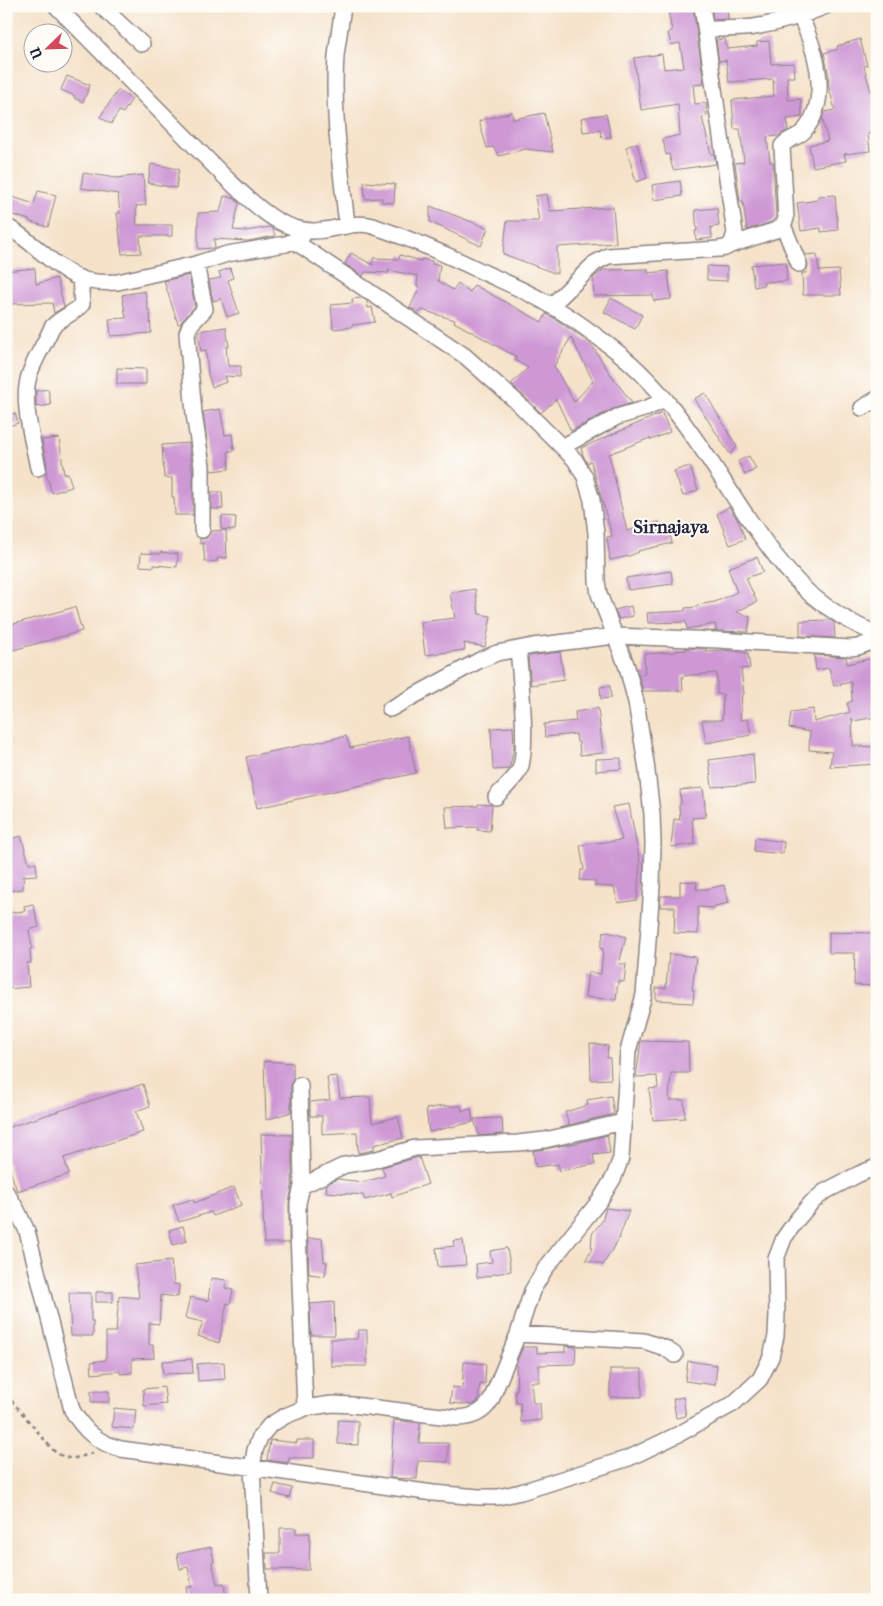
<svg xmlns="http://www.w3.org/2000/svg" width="883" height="1606" font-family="'IM FELL French Canon',serif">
	<rect width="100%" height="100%" fill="#fdfcf7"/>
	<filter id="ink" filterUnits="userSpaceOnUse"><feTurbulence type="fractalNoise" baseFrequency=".02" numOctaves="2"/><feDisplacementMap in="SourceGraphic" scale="10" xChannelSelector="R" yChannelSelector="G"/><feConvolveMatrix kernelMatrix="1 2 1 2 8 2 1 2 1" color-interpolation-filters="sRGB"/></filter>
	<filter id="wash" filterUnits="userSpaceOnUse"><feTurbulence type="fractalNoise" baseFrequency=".0096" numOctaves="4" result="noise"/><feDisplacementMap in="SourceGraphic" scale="20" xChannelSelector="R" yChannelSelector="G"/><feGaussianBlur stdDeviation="1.12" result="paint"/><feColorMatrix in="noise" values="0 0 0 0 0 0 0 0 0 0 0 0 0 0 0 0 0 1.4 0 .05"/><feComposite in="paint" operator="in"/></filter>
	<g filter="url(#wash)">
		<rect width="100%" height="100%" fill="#f5e2c9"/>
		<g id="blocks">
			<path fill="#ce98d5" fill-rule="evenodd" d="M667 6H693L704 84 693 85 695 104 706 103 707 116 702 117 711 154H714L716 164 673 170 669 154 666 155 663 139 680 135 678 104 641 110 634 58 662 54 664 69 684 67 680 43 671 45 668 32 672 31Z
				M712 6H727L728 19 713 20Z
				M725 39 727 49 757 46V42L769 41 771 64 794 63 795 77H787L788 100 801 99 802 117 787 119 788 130 778 136 767 137 770 162H773L776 217 772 222 747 230 743 201H740L735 163 744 162 740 129H734L732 100 774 96 773 79 729 82 726 60 719 61 716 40Z
				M860 39 867 65 864 66 871 92H873L876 106 872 107 877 132 868 134 870 151 844 154 846 161 813 167 809 145 828 141 822 118 824 112 835 110 828 84 829 77 824 53 838 49 837 46Z
				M67 76 90 85 83 102 74 98 75 96 61 90Z
				M118 90 132 99 123 113 119 111 111 124 100 117Z
				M512 112 513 119 544 113 553 152 525 149 499 156 493 147 487 148 479 121Z
				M606 114 611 137 602 138 600 130 583 132 581 118Z
				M637 143 647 178 636 182 626 147Z
				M151 164 179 169 176 188 148 183Z
				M83 173 116 178 143 175 146 205 136 206 137 225H172V236H140L141 253 122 254 117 213H120L118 194 81 188Z
				M680 181 682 196 654 200 652 185Z
				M364 182 395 184 394 203 382 202V198L365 199Z
				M38 191 56 195 48 227 30 222V220L6 213V195L34 204Z
				M547 194 550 211 613 207 616 243 557 247V274L503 254 507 221H539L535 196Z
				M835 195 838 230 821 232V228L801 231 797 203 818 200V196Z
				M224 196 233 198 239 203 233 230 246 231 270 227 273 229 275 236 248 241 214 239 215 248 198 249V213L220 212Z
				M430 206 488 228 481 246 430 222Z
				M717 208 719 226 711 227 712 238 696 240 695 231H697L695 210Z
				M351 253 373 265V258L399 259 400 255 421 261V259L432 261V264L440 265 438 281 453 290 458 283 470 292 474 285 542 322 546 314 554 318 591 344 609 372 632 403 613 409 571 431 556 399 541 413 511 384 528 368 515 360 517 357 454 322 455 320 422 310 420 313 410 308 420 286H417L418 276 388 270 389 273 365 272 363 276 345 264ZM571 337 593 381 574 402 554 366Z
				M817 254 819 271 839 270 841 295H803L802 273H806L808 265 805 255Z
				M786 262 787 281 763 282 764 285 754 287 751 265Z
				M707 266 727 267V281L707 280Z
				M35 268 36 284 57 278 64 307 54 313 52 303 6 304V271Z
				M230 268 233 278 228 280 239 313 227 317 221 299 213 301 209 280 221 278 219 272Z
				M648 269V273L668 271 671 299 654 301 653 295 594 296 593 278 603 270Z
				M189 275 195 306 181 323 178 324 164 281Z
				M145 291 148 311H150L151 333 111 336 109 319 126 318 122 295Z
				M362 298 367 301 368 308 372 307 375 322 352 325V327L333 329 331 305 353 303 352 299Z
				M611 298 642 315 635 329 604 312Z
				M226 327 229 347H226L228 366H241L240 377 225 376 227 382 212 387 208 375 206 350 201 351 198 331Z
				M117 368 146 369V384H117Z
				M48 389 51 405 36 407V391Z
				M705 393 737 447 730 454 694 399Z
				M220 409 225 435 232 434 234 451H228L229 469 211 471 203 412Z
				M15 413 18 423 6 427V416Z
				M662 413 670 432 651 440 650 438 609 454 627 531 659 522 661 528 668 527 672 543 638 551 639 552 629 556 610 560 607 537 612 536 591 461 587 463 583 455 581 448Z
				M59 438 64 474 68 473 72 487 52 493 46 473 47 466 42 440Z
				M189 443 193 480V515H175L174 497H172V478H164L162 445Z
				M749 456 756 469 745 475 738 461Z
				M690 466 698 490 683 496 674 471Z
				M211 492H222L223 509H211Z
				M729 507 739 522 745 539 730 545 717 514Z
				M222 516 236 517 235 530 221 529Z
				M226 530 227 558H217L218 561 205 562 203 543 200 544V539L207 538 211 531Z
				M160 552 178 554 177 567 154 565V567L140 566 141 553 160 554Z
				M757 557 763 572 746 578 757 602 736 612 750 617 748 632 716 631 715 624 687 629 686 622 648 623 647 613 685 611V608L697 607V605L715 602 737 592 728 568Z
				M671 571 673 584 628 590 626 578Z
				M475 589 479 614 491 616 485 647 464 643 465 650 425 655 421 622 455 618 450 593Z
				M631 606 633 616 619 619 615 610Z
				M75 607 82 631 6 652V626Z
				M830 620 834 623 835 638 800 636V621Z
				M686 648 706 649V651L725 650 748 653 750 668 741 669 744 694H742L740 720 748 719 751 735 706 743 702 720H722L723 694H717V673L682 676 683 691H643L638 674H645L644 654 675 652 674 651 686 650Z
				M560 652 564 680 531 685 528 656Z
				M814 655 846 657 847 664 873 658 877 674V717L853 721 852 718 853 746 877 747V764L830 767 832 752 809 750 810 732 789 728 791 712 813 709 814 722 850 712 847 703 852 701 851 682 834 686 829 668 816 670Z
				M610 686 611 698 601 699 600 687Z
				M598 708 603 753 580 755 579 742H577L576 734 545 737 544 724 576 721 575 712Z
				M513 727 514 747 510 767 509 769 493 770 491 728Z
				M346 736 350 748 408 736 416 773 257 808 246 757Z
				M753 754 755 784 712 787 709 760Z
				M621 758V769L596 771V759Z
				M703 788 706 817 692 818 695 844 671 847 674 819 680 820 679 805 681 804 680 790Z
				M478 804 492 805 490 831 477 830 478 827 447 828 445 807 478 806Z
				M629 804 640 863 637 900 618 903 614 887 595 886V881L580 880 581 870H584L580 845 622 840 612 807Z
				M21 836 29 863H36L37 875 24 876 23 889 6 891V840Z
				M755 838 784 842 783 854 754 851Z
				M680 881 697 882 696 889H707L724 885 729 903 715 906V908L698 907V934L674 933 675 907H660L661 896H680Z
				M33 904 39 927 29 930 32 948 30 949 31 963H27L29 987 8 989 6 973V913L25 911 24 906Z
				M604 931 626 937 619 964H626L624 982 618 981 616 1000 585 997 588 972 601 974 603 949 600 948Z
				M829 932 874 933V958H877V986L854 985 855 953H829Z
				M669 954 696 957 692 990H694L693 1003 673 1002V1001L656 1000V988H666Z
				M641 1041 688 1042 689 1073H671L669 1100H684L685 1118 653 1120 649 1089 658 1088 657 1076 636 1077Z
				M590 1043 608 1046 607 1058H610L611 1079 591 1080Z
				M264 1061 293 1063V1079L291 1085V1112L266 1120Z
				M337 1076 340 1098 370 1097 372 1123 398 1117 403 1138 374 1145V1150L358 1153 357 1132 322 1134V1116H310V1102L330 1100 327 1077Z
				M143 1084 150 1106 136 1111 143 1132 64 1158 69 1174 17 1191 6 1158V1128Z
				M611 1096 614 1114 569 1125 565 1112 588 1105 587 1100Z
				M442 1106H461L462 1111 471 1109 473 1122 429 1132 426 1109Z
				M502 1118 503 1134 479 1136 474 1119Z
				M261 1134 292 1135V1187L289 1203V1243H264Z
				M607 1135 610 1153 593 1155 595 1164 560 1171 558 1164 536 1167 533 1151 577 1143Z
				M419 1157 428 1184 392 1197 391 1193 365 1200 363 1195 326 1192 327 1184 337 1179 364 1182 385 1176 382 1167Z
				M234 1187 241 1205 213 1216 211 1212 179 1222 173 1205 193 1199 194 1203Z
				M606 1208 629 1211 619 1238 603 1265 586 1260 591 1250 592 1234 602 1221Z
				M183 1226 187 1241 173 1245 169 1230Z
				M322 1238 324 1262H327L325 1276 309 1274 308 1239Z
				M463 1240 466 1265 438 1267 436 1248 454 1246 453 1241Z
				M507 1248 511 1271 490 1275 491 1276 477 1278 476 1264 492 1262 490 1251Z
				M171 1261 174 1284 179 1285 178 1297 161 1295 159 1324 149 1323V1345H153L154 1358 132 1359V1373L120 1374V1371L92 1374 91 1362 106 1360V1332H116L119 1296 139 1298 135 1265Z
				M211 1278 226 1280 225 1288 233 1290 230 1304 227 1303 219 1343 198 1336 203 1322 185 1318 190 1297 208 1301Z
				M96 1292H113V1302H96Z
				M69 1293H91V1321H93V1336H71Z
				M334 1302 335 1335H311L310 1304Z
				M358 1330H367V1366H331V1339H357Z
				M565 1346 576 1347 575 1364 539 1365V1382H531L533 1403H540L541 1420 521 1422 520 1403H516L515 1390H517L516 1363 523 1347H537V1353L565 1352Z
				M192 1359 193 1373 163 1374 162 1361Z
				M688 1361 717 1365 715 1385 685 1381Z
				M224 1362 225 1379 198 1381 197 1364Z
				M464 1362 486 1364 485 1384H480L478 1401 473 1405 450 1403 452 1387 462 1388Z
				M610 1369H642V1397H610Z
				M164 1387 166 1404 144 1406 143 1389Z
				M91 1391H109V1402H91Z
				M683 1397 686 1416 676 1418 673 1399Z
				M114 1408 136 1410 134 1429 112 1427Z
				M338 1420 358 1421V1445L338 1444Z
				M394 1420 420 1423 419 1443H448V1462L418 1461 417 1479 390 1478Z
				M270 1440 297 1443V1440H314V1458H289L288 1463 267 1460Z
				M275 1484 292 1488 289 1498 272 1493Z
				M280 1528H296V1533H310L309 1570 267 1569 266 1553H280Z
				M211 1547 214 1562H212L217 1584 224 1583 226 1600H188L186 1587H192L188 1567 180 1569 177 1554Z"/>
		</g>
	</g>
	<g filter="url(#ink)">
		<use href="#blocks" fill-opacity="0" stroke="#8c8282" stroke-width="1"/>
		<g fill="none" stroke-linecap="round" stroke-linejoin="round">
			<defs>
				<path id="minor" d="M56 6 225 177C252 202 283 237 324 230 341 228 356 221 373 226 411 239 448 255 485 273 507 283 531 293 552 306 571 317 590 331 607 344 667 387 705 454 746 515 765 542 784 570 809 593 829 610 852 624 877 634
					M101 6 142 44
					M343 6C341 23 338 39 336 56 332 112 341 170 347 225
					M706 29C722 29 738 29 754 27 779 23 802 16 826 6
					M783 225 799 264
					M6 226C32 240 52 266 79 278 91 283 105 283 118 282L196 264 227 254 286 244 302 237
					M731 245 776 230 783 225 786 219 782 146C788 138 798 138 804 131 832 98 816 50 800 16
					M196 264 205 309 190 325 187 333 194 414 202 466V530
					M551 306 595 263 608 256 719 249 725 248 731 245 735 233 702 6
					M862 408 877 399
					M562 447 617 417 647 408 665 400
					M38 468C33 441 21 402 29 376 34 359 45 344 52 327 61 317 74 314 82 304L80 278
					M390 709 480 660 497 653 533 646 615 636 718 640 850 648 858 647 877 640
					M496 797C503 789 513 781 519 771 529 753 520 673 518 649
					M300 1085 302 1186 298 1203V1233L305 1408
					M302 1186 345 1165 370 1161 415 1148 518 1143 545 1140 623 1122
					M6 1192 17 1210 27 1231 72 1410C84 1431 98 1443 121 1449L433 1493 479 1497H498L521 1492 629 1458 679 1434 733 1404 760 1379 771 1357 776 1336 777 1314 776 1259 784 1238 796 1221 811 1203 824 1192 859 1174 877 1167
					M518 1334 644 1341 665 1348 675 1355
					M259 1600 252 1468 255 1450 260 1437 270 1425 285 1416 305 1408 332 1404 352 1405 458 1418C473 1417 483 1413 491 1400L518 1334 532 1291 545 1269 600 1200 614 1177 621 1158 628 1051 644 995 652 886 653 843 652 814 646 763 636 702 627 667 599 594 597 581 596 533 592 500 585 477 575 460 518 403 465 356 294 241"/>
			</defs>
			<use href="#minor" stroke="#8c8282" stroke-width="18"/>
			<path stroke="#8c8282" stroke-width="2.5" stroke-dasharray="4 4" stroke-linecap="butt" d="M6 1394 53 1450C69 1463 77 1458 95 1452"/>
			<use href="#minor" stroke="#fff" stroke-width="15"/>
		</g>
	</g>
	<g text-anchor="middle" stroke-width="4" stroke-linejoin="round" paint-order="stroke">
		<g font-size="19" font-weight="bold" fill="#22223b" stroke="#fdfcf7">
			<text x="671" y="533">Sirnajaya</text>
		</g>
	</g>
	<rect width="883" height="1606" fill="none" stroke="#fdfcf7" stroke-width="25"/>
	<g transform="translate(48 48) rotate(247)"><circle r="24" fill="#fdfcf7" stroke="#a5a5ac"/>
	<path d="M0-4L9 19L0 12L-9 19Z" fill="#d1495b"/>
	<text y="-8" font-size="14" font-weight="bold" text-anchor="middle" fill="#22223b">U</text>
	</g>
</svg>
